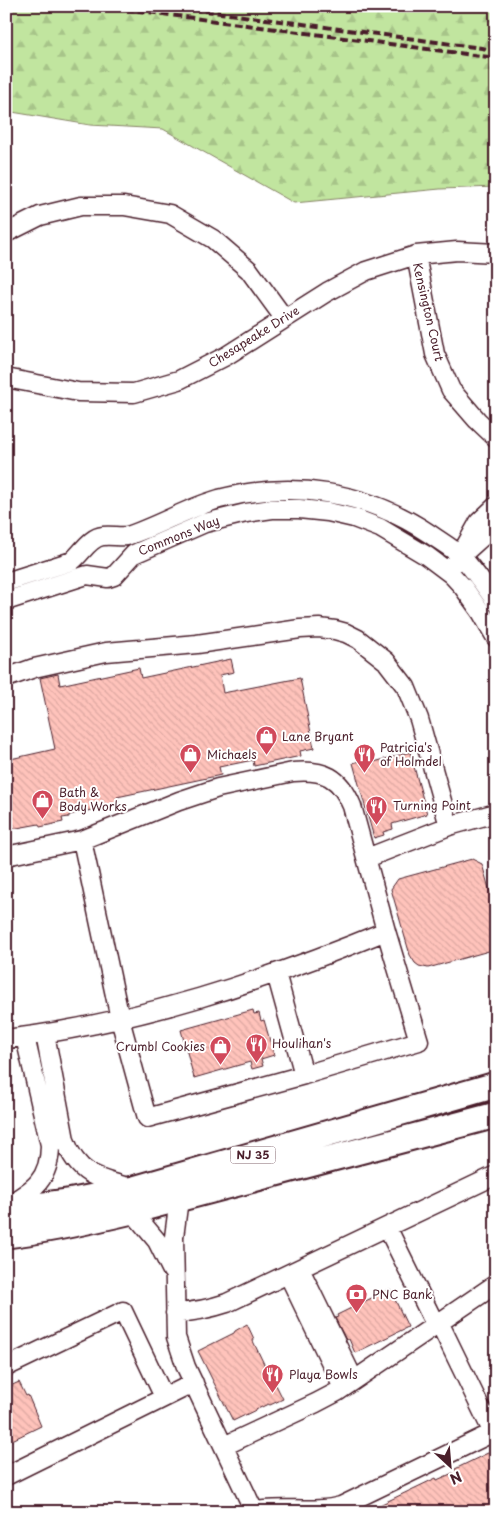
<svg xmlns="http://www.w3.org/2000/svg" width="502" height="1518" font-family="'Playpen Sans',sans-serif">
	<defs>
		<pattern id="forest-firs" width="22" height="20" patternUnits="userSpaceOnUse" patternTransform="scale(1.25)"><rect width="22" height="20" fill="#c1e59f"/><path d="M5 1l3.5 6h-7zM16 11l3.5 6h-7z" fill="#a7c489"/></pattern>
		<pattern id="building-back-hatch" width="6" height="6" patternUnits="userSpaceOnUse" patternTransform="scale(1.25)"><rect width="6" height="6" fill="#ffc3bb"/><path d="M-1 5l2 2M0 0l6 6M5-1l2 2" fill="none" stroke="#dca7a1"/></pattern>
	</defs>
	<rect width="100%" height="100%" fill="#fff"/>
	<filter id="ink" filterUnits="userSpaceOnUse"><feTurbulence type="fractalNoise" baseFrequency=".02" numOctaves="2"/><feDisplacementMap in="SourceGraphic" scale="10" xChannelSelector="R" yChannelSelector="G"/><feConvolveMatrix kernelMatrix="1 2 1 2 8 2 1 2 1" color-interpolation-filters="sRGB"/></filter>
	<g filter="url(#ink)">
		<path fill="url(#forest-firs)" stroke="#868265" d="M6 6H496V187L440 189 294 203 163 129 90 125 6 111Z"/>
		<path fill="url(#building-back-hatch)" stroke="#4a1f2b" d="M231 659 234 672 220 675 223 693 300 678 314 748 300 751 301 756 254 766 253 760 219 767 221 775 117 797 119 804 69 815V817L62 818 63 822 40 827 39 824 6 830V760L55 749 40 678 58 674 60 685 139 668 141 678Z
			M410 752 427 814 392 824 393 829 383 832 384 835 374 838 353 763 372 757 374 762Z
			M472 859 482 864 496 913V949L428 968 419 966 415 963 410 955 391 889 398 879Z
			M253 1010 254 1014 259 1013 261 1021 264 1020 274 1055 261 1059 263 1066 252 1069 250 1062 194 1078 181 1030Z
			M390 1289 408 1327 355 1353 349 1339 346 1340 335 1318 338 1317 337 1315Z
			M247 1324 254 1339 253 1341 274 1385H276L283 1399 270 1405 268 1404 233 1421 198 1351 234 1333 235 1331Z
			M19 1382 26 1396 28 1395 41 1426 6 1443V1388Z
			M496 1449V1512H365L436 1478 437 1480 455 1472V1469Z"/>
		<g fill="none" stroke-linecap="round" stroke-linejoin="round">
			<defs>
				<path id="minor" d="M6 233 40 216 81 206H124L170 214 213 239 249 270 284 318
					M416 255 435 354 451 390 477 420 496 438
					M6 378 78 392 134 393 179 380 226 356 327 292 366 271 416 255 457 251 496 253
					M465 547 479 522 496 506
					M454 564C467 548 484 538 496 522
					M6 582 72 561C82 553 90 537 103 536 111 535 119 537 127 536 158 526 187 508 219 499 293 480 366 491 430 534 440 541 452 548 461 556 474 570 485 586 496 602
					M6 601 87 575 108 578 114 576 134 554 205 523 246 513 272 509H299L328 512 354 518 380 528 427 556 451 574 463 587 481 612 496 638
					M6 678 34 668 106 652 197 644 300 629 319 628 335 630 346 633 358 639 386 661 406 687 419 719 449 826
					M82 840 120 1019 147 1118 304 1075
					M6 856 82 840 179 801 218 788 293 772C324 769 340 777 352 806L386 931 419 1041 304 1075 276 973
					M367 858 449 826 496 813
					M45 1034 65 1140C77 1174 97 1179 128 1187
					M6 1039C138 1023 264 981 386 931
					M179 1199 174 1237 176 1337 186 1367 254 1511
					M6 1206C33 1190 50 1180 50 1145L25 1037
					M132 1211 157 1241 172 1271
					M387 1227 431 1316 439 1322 493 1433
					M300 1269 354 1380
					M288 1274 343 1388
					M175 1313C193 1312 209 1309 227 1303L496 1175
					M6 1367 123 1311 164 1397
					M224 1446 316 1403 337 1392 496 1284
					M6 1476 194 1383
					M250 1512C279 1505 314 1514 341 1506L496 1431"/>
				<path id="highway" d="M6 1210 68 1202 134 1189 496 1085
					M6 1235C49 1230 90 1221 132 1211L496 1115"/>
			</defs>
			<use href="#minor" stroke="#4a1f2b" stroke-width="21"/>
			<use href="#highway" stroke="#4a1f2b" stroke-width="29"/>
			<use href="#minor" stroke="#fff" stroke-width="18"/>
			<use href="#highway" stroke="#fff" stroke-width="25"/>
			<path stroke="#4a1f2b" stroke-width="4" stroke-dasharray="8 4" stroke-linecap="butt" d="M102 6 496 58
				M169 6 496 50"/>
		</g>
	</g>
	<defs>
		<symbol id="shop-pin" viewBox="-11 -11 22 30"><path d="M0 17L-7.5 6A9.5 9.5 0 1 1 7.5 6Z" fill="#d1495b" stroke="#fff"/><path d="M-5-2.5h2.3a2.7 3.5 0 0 1 5.4 0H5L5.5 6h-11ZM-1.5-2.5h3a1.5 2.3 0 0 0-3 0Z" fill="#fff"/></symbol>
		<symbol id="restaurant-pin" viewBox="-11 -11 22 30"><path d="M0 17L-7.5 6A9.5 9.5 0 1 1 7.5 6Z" fill="#d1495b" stroke="#fff"/><path d="M-5-6h1v4h1v-4h1v4h1v-4h1v5L-1.5 .5V6h-2V.5L-5-1ZM5-6V6H3V1.5H1.5Q1.5-4 5-6Z" fill="#fff"/></symbol>
		<symbol id="bank-pin" viewBox="-11 -11 22 30"><path d="M0 17L-7.5 6A9.5 9.5 0 1 1 7.5 6Z" fill="#d1495b" stroke="#fff"/><path d="M-6-4H6V4H-6ZM0-2.3a2.3 2.3 0 1 0 0 4.6a2.3 2.3 0 1 0 0-4.6Z" fill="#fff"/></symbol>
	</defs>
	<g fill-rule="evenodd">
		<use href="#shop-pin" x="254" y="724" width="25" height="34"/>
		<use href="#shop-pin" x="178" y="742" width="25" height="34"/>
		<use href="#restaurant-pin" x="352" y="742" width="25" height="34"/>
		<use href="#shop-pin" x="30" y="788" width="25" height="34"/>
		<use href="#restaurant-pin" x="364" y="794" width="25" height="34"/>
		<use href="#restaurant-pin" x="244" y="1032" width="25" height="34"/>
		<use href="#shop-pin" x="208" y="1034" width="25" height="34"/>
		<use href="#bank-pin" x="344" y="1282" width="25" height="34"/>
		<use href="#restaurant-pin" x="260" y="1362" width="25" height="34"/>
	</g>
	<g text-anchor="middle" stroke-width="4" stroke-linejoin="round" paint-order="stroke">
		<rect fill="#fff" stroke="#80626b" stroke-width="1" x="230.5" y="1146.5" width="45" height="17" rx="4"/>
		<g font-size="11" font-weight="bold" fill="#4a1f2b">
			<text x="253" y="1159">NJ 35</text>
		</g>
		<g font-size="12" fill="#4a1f2b" stroke="#fff">
			<text transform="translate(428 312) rotate(77)" y="4">Kensington Court</text>
			<text transform="translate(254 337) rotate(-32)" y="4">Chesapeake Drive</text>
			<text transform="translate(179 536) rotate(-22)" y="4">Commons Way</text>
		</g>
		<g font-size="12" fill="#4a1f2b" stroke="#fff" text-anchor="start">
			<text x="282" y="741">Lane Bryant</text>
			<text x="380" y="752">Patricia's<tspan x="380" dy="14">of Holmdel</tspan></text>
			<text x="207" y="759">Michaels</text>
			<text x="59" y="797">Bath &amp;<tspan x="59" dy="14">Body Works</tspan></text>
			<text x="393" y="810">Turning Point</text>
			<text x="272" y="1048">Houlihan's</text>
			<text x="205" y="1051" text-anchor="end">Crumbl Cookies</text>
			<text x="372" y="1299">PNC Bank</text>
			<text x="289" y="1379">Playa Bowls</text>
		</g>
	</g>
	<rect width="502" height="1518" fill="none" stroke="#fff" stroke-width="25"/>
	<rect x="12" y="12" width="477" height="1493" fill="none" stroke="#4a1f2b" stroke-width="2" filter="url(#ink)"/>
	<g transform="translate(450 1466) rotate(154)" stroke="#ffffff" stroke-width="4" paint-order="stroke">
	<path d="M0-4L9 19L0 12L-9 19Z" fill="#4a1f2b"/>
	<text y="-8" font-size="14" font-weight="bold" text-anchor="middle" fill="#4a1f2b">N</text>
	</g>
</svg>
